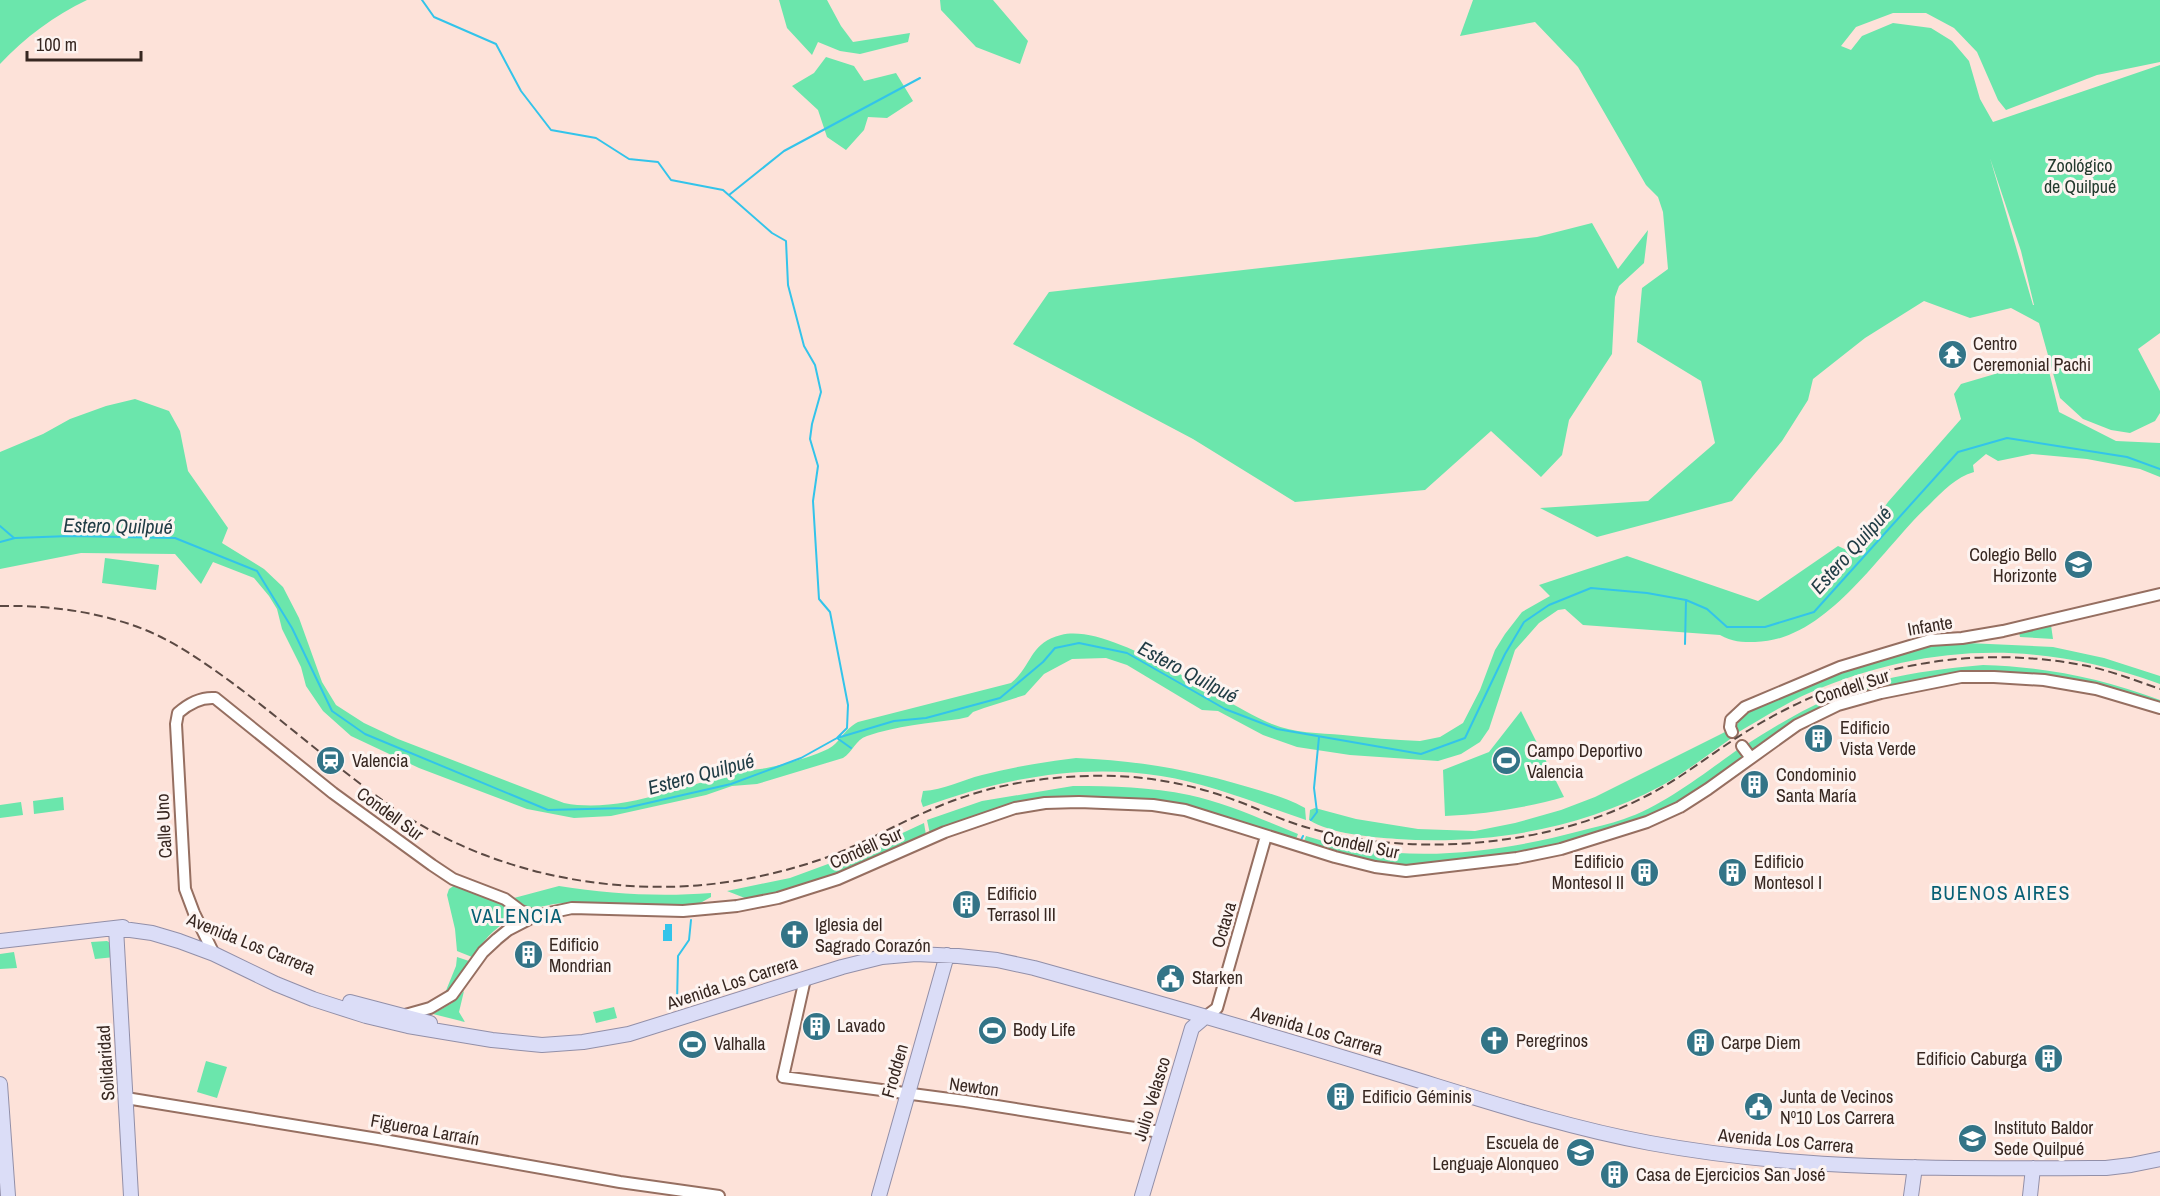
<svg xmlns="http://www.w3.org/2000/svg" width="2160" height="1196" font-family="'Archivo Narrow',sans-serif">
	<rect width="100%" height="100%" fill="#fde2d9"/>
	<path fill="#6be6ac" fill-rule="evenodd" d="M0 0H87C55 15 24 38 0 64Z
		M779 0H827L841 26 853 42 910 33 908 42 860 54 840 51 818 42 812 55 787 28Z
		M940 0H993L1028 41 1020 64 976 47 941 10Z
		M1473 0H2160V62L2097 75 2006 110 1998 100 1977 52 1954 28 1926 13H1893L1856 27 1841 46 1851 50 1862 36 1893 23 1931 28 1952 41 1969 61 1980 99 1993 122 2160 65V333L2138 349 2160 391V413L2155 421 2130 433 2111 430 2083 419 2060 398 2039 323 2011 308 1970 318 1924 301 1865 338 1813 379 1808 400 1782 441 1732 501 1597 537 1540 508 1648 501 1715 443 1701 381 1637 342 1642 288 1668 269 1663 212 1658 197 1646 185 1578 67 1535 22 1460 36ZM1990 158 2021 251 2034 305H2033Z
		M826 57 854 66 864 81 896 73 913 101 887 118 868 117 864 130 846 150 827 137 818 110 792 86 814 73Z
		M1592 223 1618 269 1648 230 1644 263 1619 286 1615 297 1612 354 1569 420 1562 455 1541 477 1491 431 1425 490 1295 502 1193 439 1013 344 1049 292 1537 237Z
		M2046 359 2059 412 2116 441 2160 443V477L2140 469 2087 459 2032 454 1998 461 1986 454 1973 465 1974 472C1956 477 1943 491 1930 504 1881 549 1828 641 1755 642 1742 642 1732 642 1720 635L1583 625 1565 609 1558 610 1539 623 1515 650 1489 729 1480 742 1461 754 1438 761 1350 755 1297 747 1263 735 1218 711 1202 710 1127 665 1106 658 1072 659 1044 674 1025 695 984 708 973 712 968 717 959 719C929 723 896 726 867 736 855 740 853 752 843 758L757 784 732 786 706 795 611 816 574 818 527 809 419 768 351 736 323 711 306 686 301 667 282 629 277 609 269 596 254 578 213 562 201 584 175 554 81 553 0 569V452L43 434 70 419 106 406 135 399 169 411 180 431 188 471 228 528 222 543 264 569 283 587 299 618 322 682 336 705 364 723 398 739 564 803C619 814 682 786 735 773 746 770 759 770 771 767 789 763 811 757 828 749 840 743 843 730 858 722L1011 683C1033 665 1029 643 1061 635 1113 622 1220 703 1272 724 1294 733 1319 733 1343 735 1369 738 1394 740 1420 741L1440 737 1463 723 1480 690 1495 650 1505 634 1522 612 1550 596 1539 585 1627 556 1758 601 1838 546 1853 553 1888 502 1961 419 1954 394 1961 384Z
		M105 558 159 565 156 590 102 583Z
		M2051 625 2053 639 2020 637 2019 632Z
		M1945 642 2053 647 2104 658 2160 676V684C2040 640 1927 642 1809 693 1784 704 1760 720 1737 733L1736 727 1742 714 1847 669 1897 653Z
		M1983 665C2046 667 2100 678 2160 700V703C2066 672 1988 662 1890 685 1866 691 1843 696 1821 707 1797 718 1777 735 1755 749H1748L1744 746C1786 719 1832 692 1882 680 1915 672 1948 668 1983 665Z
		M1521 711 1564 797C1525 808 1486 814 1445 816L1443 770 1489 752Z
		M1725 732 1733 737C1709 754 1686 772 1661 786 1580 829 1488 845 1397 839 1371 837 1331 834 1309 820L1310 810 1315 808 1356 819 1418 829 1475 831 1515 823 1561 810 1595 797Z
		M1740 748 1744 753V759L1706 788 1644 820 1550 849 1411 867 1383 864 1302 846 1306 836C1396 865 1490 855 1580 831 1594 827 1610 824 1624 819 1663 806 1706 772 1740 748Z
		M1076 758C1139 761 1188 769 1248 787 1268 793 1287 798 1305 808L1306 820C1258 804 1211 784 1161 776 1079 763 1000 779 923 807L921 801 923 791C944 790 962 780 982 775 1013 767 1044 762 1076 758Z
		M1073 786C1112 786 1151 787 1189 795 1227 803 1263 820 1298 834L1294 844 1180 806 1057 799 930 834 927 820 982 801Z
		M63 797 64 810 34 814 33 801Z
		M21 802 23 815 0 818V805Z
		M924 823 926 835 829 879 750 900 727 891 790 878 866 850Z
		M455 885 501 903 510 909C510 922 495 928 487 938 481 944 477 951 472 957L457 951 455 929 447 895 449 889Z
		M559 886C610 894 659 897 711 893V897L695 906 676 907 575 902 554 904 530 909 514 898Z
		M107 941 112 944 115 957 95 959 91 942Z
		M14 952 17 968 0 969V954Z
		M457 957 469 961 450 989 445 993 456 966Z
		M464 991 459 1012 465 1022 433 1014 452 1003Z
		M614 1007 617 1018 596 1023 593 1012Z
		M206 1061 227 1067 217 1098 197 1092Z"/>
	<path fill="#33c4ea" d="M665 924H672V941H663V930H665Z"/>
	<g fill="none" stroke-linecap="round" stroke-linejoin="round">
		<path stroke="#33c4ea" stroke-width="2" d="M422 0 434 17 496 44 521 91 551 130 596 138 629 159 658 162 671 180 723 190 772 233 786 241 788 285 804 346 815 365 821 392 812 424 810 439 818 466 813 501 819 599 830 612 848 705 847 728 837 738 851 748
			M729 195 784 151 920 78
			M0 526 14 538
			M0 542 15 538 70 536 175 538 257 571 292 628 332 711 365 734 548 810 626 808 731 784 801 758 837 738 894 721 926 718 1000 698 1043 662 1055 648 1079 643 1127 653 1225 709 1277 729 1421 754 1465 738 1505 654 1524 622 1549 605 1591 588 1647 593 1686 600 1707 609 1727 627H1765L1814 612 1958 452 2007 438 2127 457 2160 469
			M1685 644 1686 600
			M1311 820 1317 812 1314 788 1319 737
			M1301 840 1303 836
			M677 1004 678 956 689 940 691 920"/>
		<defs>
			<path id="minor" d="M1732 732 1730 727 1731 720 1745 707 1840 667 1930 640 1962 638 2003 631 2160 594
				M1742 746 1751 758
				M214 954 194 913 185 889 176 724 178 713C188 704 201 697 215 698L333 793 432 865 453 879 505 899 521 911 535 916
				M805 979 783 1077 965 1101 1160 1132
				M405 1015 430 1008 452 995 483 952 497 939 508 930 535 916 572 908 683 911 737 906 778 898 838 879 945 832 1015 808 1045 803 1079 802 1153 805 1185 810 1335 857 1375 867 1406 871 1517 858 1561 849 1647 822 1680 807 1708 789 1797 725 1838 705 1881 693 1961 677H1994L2044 680 2096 689 2160 708
				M1205 1017 1217 1008 1266 836
				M126 1098 378 1139 620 1182 719 1196"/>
			<path id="major" d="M116 928 152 933 179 941 214 954 276 984 313 999 366 1016 408 1026 492 1040 542 1045 583 1042 629 1034 842 967 882 957 916 954 958 956 997 960 1034 968C1149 1000 1264 1033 1378 1068 1468 1095 1558 1126 1650 1143 1800 1171 1954 1169 2106 1168L2131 1165 2160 1159
				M116 928 131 1196
				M0 941 123 927
				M350 1002 430 1023
				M0 1084 8 1196
				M879 1196 947 955
				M1142 1196 1192 1028 1205 1017
				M1911 1196 1915 1167
				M2030 1196 2033 1168"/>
		</defs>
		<use href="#minor" stroke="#966f61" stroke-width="14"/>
		<use href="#major" stroke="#928fa8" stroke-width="16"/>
		<use href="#minor" stroke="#fff" stroke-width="10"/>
		<use href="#major" stroke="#dbddf7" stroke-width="14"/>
		<path stroke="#5b4943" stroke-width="2" stroke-dasharray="9 4.5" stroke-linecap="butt" d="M0 606C50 605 102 612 148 631 176 643 202 661 227 679 283 720 335 767 392 807 479 866 585 892 690 886 736 883 782 873 825 858 865 843 902 821 942 805 988 786 1039 777 1089 776 1139 774 1190 783 1237 801 1259 809 1279 819 1302 826 1368 846 1440 849 1508 839 1557 832 1608 817 1652 793 1686 775 1716 750 1749 730 1850 668 1965 643 2082 665 2109 670 2134 680 2160 689"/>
	</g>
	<defs>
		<symbol id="temple-disc" viewBox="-11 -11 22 22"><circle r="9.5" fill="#337487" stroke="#fdf4f1"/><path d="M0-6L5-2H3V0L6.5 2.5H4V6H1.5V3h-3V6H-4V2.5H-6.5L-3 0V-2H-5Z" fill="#fff"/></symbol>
		<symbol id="school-disc" viewBox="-11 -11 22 22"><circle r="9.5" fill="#337487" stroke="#fdf4f1"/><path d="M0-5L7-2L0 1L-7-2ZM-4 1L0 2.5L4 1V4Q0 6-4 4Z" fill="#fff"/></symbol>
		<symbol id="building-disc" viewBox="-11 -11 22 22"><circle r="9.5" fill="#337487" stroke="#fdf4f1"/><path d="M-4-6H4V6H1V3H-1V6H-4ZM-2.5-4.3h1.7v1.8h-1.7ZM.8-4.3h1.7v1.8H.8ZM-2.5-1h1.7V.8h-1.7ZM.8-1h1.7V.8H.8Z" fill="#fff"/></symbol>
		<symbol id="station-disc" viewBox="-11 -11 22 22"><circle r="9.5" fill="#337487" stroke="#fdf4f1"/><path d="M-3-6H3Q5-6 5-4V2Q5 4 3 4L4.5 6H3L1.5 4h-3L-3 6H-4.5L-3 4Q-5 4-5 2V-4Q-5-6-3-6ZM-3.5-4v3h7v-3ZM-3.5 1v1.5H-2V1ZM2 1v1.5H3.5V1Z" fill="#fff"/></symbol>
		<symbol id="stadium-disc" viewBox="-11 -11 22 22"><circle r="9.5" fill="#337487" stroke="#fdf4f1"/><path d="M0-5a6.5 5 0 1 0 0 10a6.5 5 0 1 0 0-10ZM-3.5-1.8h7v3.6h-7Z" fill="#fff"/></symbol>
		<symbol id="church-disc" viewBox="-11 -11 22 22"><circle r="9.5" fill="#337487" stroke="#fdf4f1"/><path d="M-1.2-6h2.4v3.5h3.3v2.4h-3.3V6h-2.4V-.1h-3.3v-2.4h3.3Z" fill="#fff"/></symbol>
		<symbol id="civic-disc" viewBox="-11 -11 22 22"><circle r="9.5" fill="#337487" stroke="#fdf4f1"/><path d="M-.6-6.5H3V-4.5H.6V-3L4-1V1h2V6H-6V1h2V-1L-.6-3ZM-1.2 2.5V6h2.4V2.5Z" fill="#fff"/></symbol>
	</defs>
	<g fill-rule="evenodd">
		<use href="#temple-disc" x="1936" y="338" width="33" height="33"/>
		<use href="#school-disc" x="2062" y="548" width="33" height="33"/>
		<use href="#building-disc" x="1802" y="722" width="33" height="33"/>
		<use href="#station-disc" x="314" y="744" width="33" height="33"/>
		<use href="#stadium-disc" x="1490" y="744" width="33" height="33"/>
		<use href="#building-disc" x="1738" y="768" width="33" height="33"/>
		<use href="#building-disc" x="1628" y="856" width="33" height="33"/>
		<use href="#building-disc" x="1716" y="856" width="33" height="33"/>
		<use href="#building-disc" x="950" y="888" width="33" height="33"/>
		<use href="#church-disc" x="778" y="918" width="33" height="33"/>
		<use href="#building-disc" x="512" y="938" width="33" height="33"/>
		<use href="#civic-disc" x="1154" y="962" width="33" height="33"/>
		<use href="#building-disc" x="800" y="1010" width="33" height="33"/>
		<use href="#stadium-disc" x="976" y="1014" width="33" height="33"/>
		<use href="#church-disc" x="1478" y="1024" width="33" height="33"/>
		<use href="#building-disc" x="1684" y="1026" width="33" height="33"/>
		<use href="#stadium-disc" x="676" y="1028" width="33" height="33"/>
		<use href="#building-disc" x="2032" y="1042" width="33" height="33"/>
		<use href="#building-disc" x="1324" y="1080" width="33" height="33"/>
		<use href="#civic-disc" x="1742" y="1090" width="33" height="33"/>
		<use href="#school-disc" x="1956" y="1122" width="33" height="33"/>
		<use href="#school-disc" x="1564" y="1136" width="33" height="33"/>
		<use href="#building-disc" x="1598" y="1158" width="33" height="33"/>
	</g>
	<g text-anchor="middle" stroke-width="6" stroke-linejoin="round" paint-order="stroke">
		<g font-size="18" fill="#233b2e" stroke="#fdf4f1">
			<text x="2080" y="172">Zoológico<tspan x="2080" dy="21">de Quilpué</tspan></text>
		</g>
		<g font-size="18" fill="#372721" stroke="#fdf4f1" text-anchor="start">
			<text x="1973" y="350">Centro<tspan x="1973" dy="21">Ceremonial Pachi</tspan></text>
			<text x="2057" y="561" text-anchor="end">Colegio Bello<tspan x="2057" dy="21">Horizonte</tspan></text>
			<text x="1840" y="734">Edificio<tspan x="1840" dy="21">Vista Verde</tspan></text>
			<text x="1527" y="757">Campo Deportivo<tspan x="1527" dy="21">Valencia</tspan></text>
			<text x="352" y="767">Valencia</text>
			<text x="1776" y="781">Condominio<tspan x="1776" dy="21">Santa María</tspan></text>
			<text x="1624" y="868" text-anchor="end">Edificio<tspan x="1624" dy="21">Montesol II</tspan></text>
			<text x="1754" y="868">Edificio<tspan x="1754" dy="21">Montesol I</tspan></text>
			<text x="987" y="900">Edificio<tspan x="987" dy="21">Terrasol III</tspan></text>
			<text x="815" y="931">Iglesia del<tspan x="815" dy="21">Sagrado Corazón</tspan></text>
			<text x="549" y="951">Edificio<tspan x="549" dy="21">Mondrian</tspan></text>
			<text x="1192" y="984">Starken</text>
			<text x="837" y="1032">Lavado</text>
			<text x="1013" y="1036">Body Life</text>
			<text x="1516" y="1047">Peregrinos</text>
			<text x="1721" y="1049">Carpe Diem</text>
			<text x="714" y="1050">Valhalla</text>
			<text x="2027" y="1065" text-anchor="end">Edificio Caburga</text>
			<text x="1362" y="1103">Edificio Géminis</text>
			<text x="1780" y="1103">Junta de Vecinos<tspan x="1780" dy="21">Nº10 Los Carrera</tspan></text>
			<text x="1994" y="1134">Instituto Baldor<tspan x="1994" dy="21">Sede Quilpué</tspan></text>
			<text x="1559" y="1149" text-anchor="end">Escuela de<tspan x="1559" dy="21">Lenguaje Alonqueo</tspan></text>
			<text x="1636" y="1181">Casa de Ejercicios San José</text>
		</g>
		<g font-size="18" fill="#372721" stroke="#fdf4f1">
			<text transform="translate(1930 626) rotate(-10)" y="6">Infante</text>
			<text transform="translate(1852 687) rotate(-18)" y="6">Condell Sur</text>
			<text transform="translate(390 814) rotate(36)" y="6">Condell Sur</text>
			<text transform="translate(164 826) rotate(-93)" y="6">Calle Uno</text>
			<text transform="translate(1361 845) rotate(12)" y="6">Condell Sur</text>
			<text transform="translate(866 848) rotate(-24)" y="6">Condell Sur</text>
			<text transform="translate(1224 925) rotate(-74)" y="6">Octava</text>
			<text transform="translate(251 944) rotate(22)" y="6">Avenida Los Carrera</text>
			<text transform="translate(732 983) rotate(-18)" y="6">Avenida Los Carrera</text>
			<text transform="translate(1317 1031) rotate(16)" y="6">Avenida Los Carrera</text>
			<text transform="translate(106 1063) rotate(-94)" y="6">Solidaridad</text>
			<text transform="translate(895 1071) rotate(-74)" y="6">Frodden</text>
			<text transform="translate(974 1087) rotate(8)" y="6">Newton</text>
			<text transform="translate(1152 1099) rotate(-73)" y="6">Julio Velasco</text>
			<text transform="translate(425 1130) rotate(10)" y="6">Figueroa Larraín</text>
			<text transform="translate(1786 1141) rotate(5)" y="6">Avenida Los Carrera</text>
		</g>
		<g font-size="20" font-style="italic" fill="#213d46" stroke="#fdf4f1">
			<text transform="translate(118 526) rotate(1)" y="7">Estero Quilpué</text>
			<text transform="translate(1851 550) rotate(-48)" y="7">Estero Quilpué</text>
			<text transform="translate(1188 672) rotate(28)" y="7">Estero Quilpué</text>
			<text transform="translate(701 774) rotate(-15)" y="7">Estero Quilpué</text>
		</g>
		<g font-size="20" letter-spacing="1.5" fill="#075f74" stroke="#fdf4f1">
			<text x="2001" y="900">BUENOS AIRES</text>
			<text x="517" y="923">VALENCIA</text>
		</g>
	</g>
	<path d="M27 51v9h114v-9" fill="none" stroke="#372721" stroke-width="3"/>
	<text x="36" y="51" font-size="18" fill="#372721" stroke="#fdf4f1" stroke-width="4.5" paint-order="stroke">100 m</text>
</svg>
